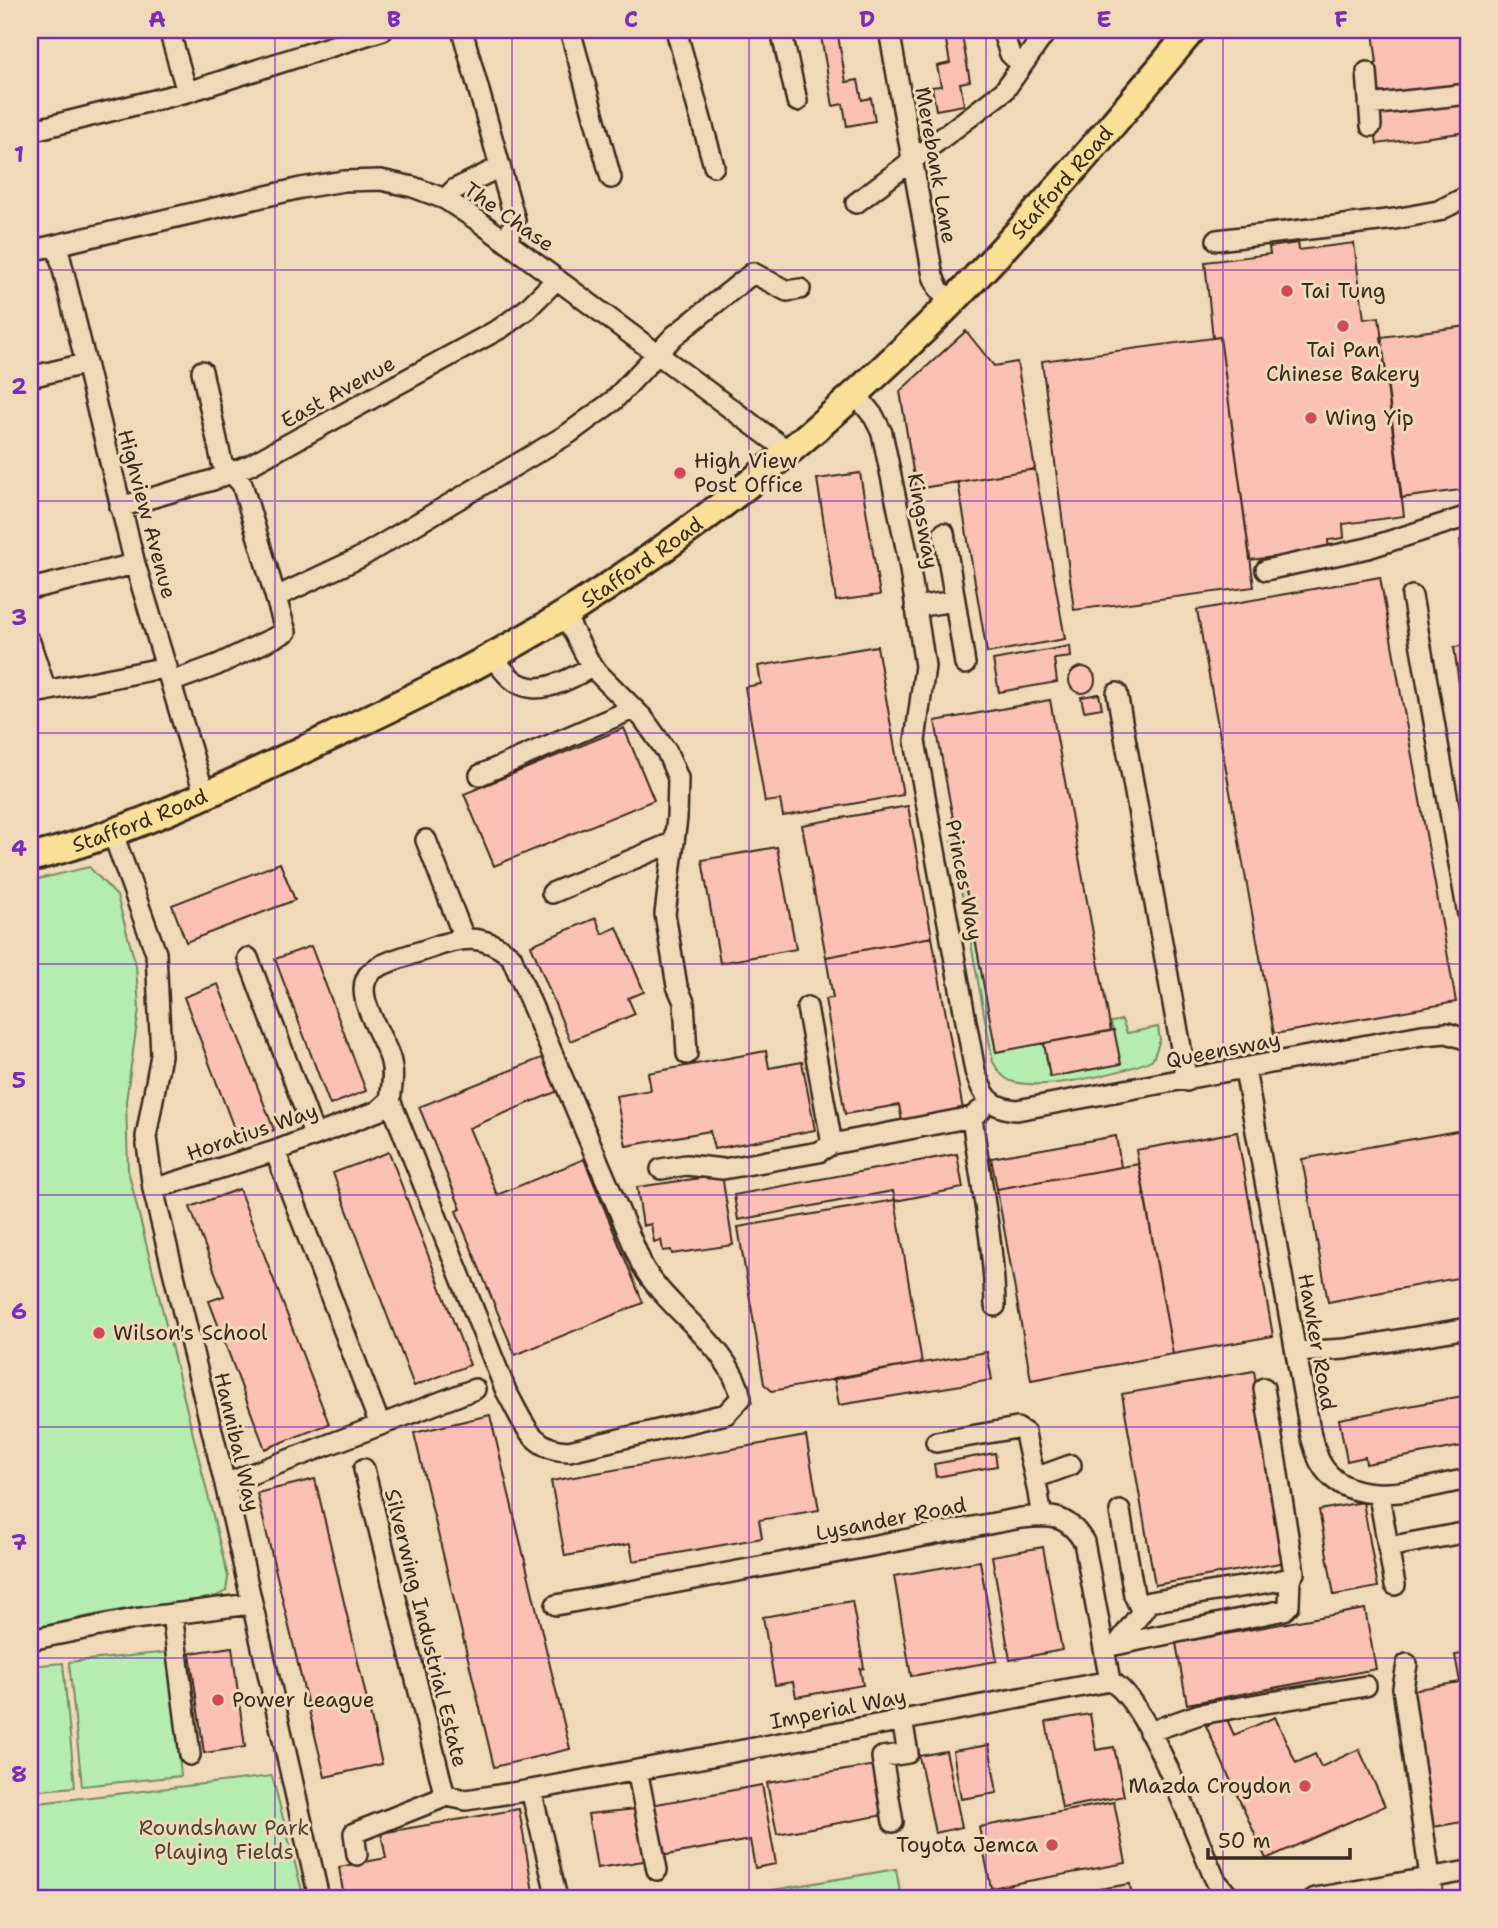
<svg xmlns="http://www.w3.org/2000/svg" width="1498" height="1928" font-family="'Shantell Sans',sans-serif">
	<rect width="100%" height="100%" fill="#efd9b8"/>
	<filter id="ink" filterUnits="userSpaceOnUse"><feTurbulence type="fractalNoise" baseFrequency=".0143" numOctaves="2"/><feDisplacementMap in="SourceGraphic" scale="14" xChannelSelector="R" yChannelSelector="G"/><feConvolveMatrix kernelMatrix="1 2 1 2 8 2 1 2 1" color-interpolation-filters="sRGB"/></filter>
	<g filter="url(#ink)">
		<path fill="#b5ecaf" stroke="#788b66" stroke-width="2" d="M952 841H957L996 1051 1044 1043 1050 1077 1120 1064 1111 1022 1122 1020 1127 1033 1158 1027 1160 1040 1153 1059C1128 1073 1031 1094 1007 1079 1000 1075 997 1068 993 1062Z
			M89 867 117 896 136 966 139 1009 126 1101 128 1170 228 1577 226 1591C201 1607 147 1605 115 1611 87 1616 58 1623 30 1629V881Z
			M169 1652 181 1776 82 1786 69 1662Z
			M63 1663 75 1787 30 1791V1666Z
			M272 1776 304 1898H30V1804Z
			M896 1869 901 1898H727Z"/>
		<path fill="#fac0b3" stroke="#3b2a1e" stroke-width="2" d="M820 30H837L846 82 858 80 862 100 871 98 875 121 847 126 843 104 833 106Z
			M944 30H961L970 81 960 83 964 105 936 110 932 87 941 86 937 66 950 63Z
			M1387 30H1468V83L1373 96 1369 64 1377 63 1373 32Z
			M1468 100V132L1377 144 1372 112Z
			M1298 243 1299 250 1354 243 1364 319 1379 317 1404 516 1343 524 1344 538 1328 540 1329 550 1250 560 1220 337 1213 338 1205 262 1270 254 1269 247Z
			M1468 326V489L1401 498 1381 337Z
			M966 331 994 366 1017 362 1035 469 916 489 900 391Z
			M1220 337 1254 587 1074 610 1042 361Z
			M1035 469 1065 639 987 653 958 482Z
			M860 473 880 595 836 601 817 479Z
			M1468 537V607L1460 540Z
			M1380 577 1456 1002 1274 1034 1197 610Z
			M1468 645V713H1463L1454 647Z
			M877 646 903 795 783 816 780 800 765 802 745 687 761 684 758 666Z
			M1070 646 1071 657 1054 659 1057 682 999 692 993 660Z
			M1069 680a13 13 0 1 1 26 0a13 13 0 1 1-26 0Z
			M1099 694 1102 708 1084 711 1081 697Z
			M1050 700 1111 1031 996 1052 935 721Z
			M624 728 654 800 494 866 464 794Z
			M908 806 932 937 826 957 802 825Z
			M777 847 796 949 720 963 702 860Z
			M280 863 295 900 186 942 172 905Z
			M596 918 602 934 617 927 644 992 628 998 635 1014 570 1041 531 945Z
			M932 937 963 1110 902 1121 899 1105 845 1114 825 999 833 998 826 957Z
			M311 946 366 1091 330 1105 275 959Z
			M218 984 274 1130 240 1144 184 997Z
			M1114 1030 1121 1064 1050 1077 1044 1043Z
			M766 1051 769 1068 802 1062 815 1130 714 1149 710 1131 626 1146 616 1096 651 1090 648 1073Z
			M549 1055 563 1089 469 1128 497 1195 584 1159 643 1303 515 1355 456 1211 461 1209 419 1107Z
			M1468 1129V1276L1328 1302 1302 1159Z
			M1237 1132 1273 1336 1173 1354 1136 1150Z
			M1116 1136 1121 1167 997 1189 991 1158Z
			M389 1152 470 1365 414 1386 333 1173Z
			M957 1154 963 1188 895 1201 893 1191 738 1220 734 1195Z
			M1139 1164 1173 1354 1031 1380 997 1189Z
			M722 1175 733 1245 672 1254 671 1250 663 1251 661 1240 654 1242 651 1224 643 1226 637 1187Z
			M239 1189 329 1424 265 1449 209 1301 224 1296 190 1207Z
			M895 1200 922 1363 772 1391 764 1384 738 1227Z
			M987 1352 992 1380 839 1405 834 1378Z
			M1254 1371 1286 1562 1155 1585 1122 1394Z
			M1468 1395V1445L1366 1464 1365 1457 1347 1461 1339 1419Z
			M490 1415 570 1749 494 1767 414 1433Z
			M806 1436 819 1510 759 1520 762 1538 633 1561 630 1544 565 1556 551 1481Z
			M995 1453 997 1466 936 1477 934 1464Z
			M315 1479 382 1764 325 1777 257 1493Z
			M1363 1502 1378 1587 1334 1595 1319 1510Z
			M1043 1547 1062 1650 1010 1660 992 1556Z
			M980 1561 997 1661 911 1676 894 1576Z
			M852 1601 864 1668 860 1669 863 1685 796 1697 793 1682 775 1685 763 1617Z
			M1365 1609 1376 1669 1187 1704 1176 1643Z
			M232 1647 245 1747 204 1753 190 1653Z
			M1468 1653V1821L1433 1827 1413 1690 1460 1682 1455 1655Z
			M1090 1714 1096 1750 1114 1747 1124 1796 1062 1808 1046 1722Z
			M1226 1717 1234 1735 1275 1717 1296 1763 1315 1754 1321 1767 1359 1749 1385 1806 1266 1859 1206 1726Z
			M989 1745 997 1793 961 1799 953 1751Z
			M946 1751 962 1827 935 1833 919 1756Z
			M876 1765 884 1815 777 1834 767 1783Z
			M762 1785 776 1864 755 1868 750 1840 661 1856 651 1805Z
			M1114 1802 1126 1863 991 1888 979 1827Z
			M519 1809 534 1898H344L339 1867 386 1858 381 1833Z
			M636 1809 644 1861 597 1868 588 1814Z
			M1130 1884 1132 1898H1045Z"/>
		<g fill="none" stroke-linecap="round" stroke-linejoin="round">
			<defs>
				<path id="minor" d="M169 30 187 92
					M462 30 515 220 507 242
					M570 30 611 178
					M676 30 714 166
					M781 30 797 101
					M889 30 933 276 939 290 951 302
					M1002 30 1010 54 1022 65
					M1367 72 1371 126
					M1369 105 1468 94
					M30 131 187 92 383 30
					M445 199 455 189 500 167
					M856 203 1004 91 1047 30
					M1217 240 1395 219 1438 211 1468 196
					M57 245 135 564 204 793
					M30 251 301 188 344 181 381 180 413 187 445 199 477 220 788 451
					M30 377 84 364
					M855 393 874 417 882 433 908 557 925 666 915 741 975 1071C983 1096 990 1108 1017 1110L1422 1035 1447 1033 1468 1040
					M120 507 213 480 250 465 501 328 527 309 557 279
					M944 533 955 601
					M1266 570 1368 548 1468 516
					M30 589 135 564
					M1412 596 1468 915
					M276 597 359 558 568 434 613 401 674 336 753 273 787 291 800 289
					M915 607 955 601 965 664
					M564 614 592 667 643 718 667 752 678 778 677 818 665 914 677 986 684 1002 687 1054
					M30 642 46 691
					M493 654C519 704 550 690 592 667
					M171 682 217 665 286 632 242 484 222 463 202 371
					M1117 693 1187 1081
					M30 694 167 667
					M480 775 633 709
					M113 834 156 953 161 1055 146 1137 153 1189 225 1484 319 1898
					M426 840 464 938
					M552 893 674 842
					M248 958 314 1134
					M807 1007 832 1144
					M1245 1070 1311 1436C1314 1445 1316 1454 1320 1462 1348 1514 1424 1487 1468 1479
					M981 1110 972 1117C980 1181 994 1242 995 1306
					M275 1151 380 1425
					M661 1169 686 1165 723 1169 819 1152 832 1144 972 1117
					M153 1189 275 1151 378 1111 390 1100C392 1087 394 1074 391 1062 386 1038 349 993 371 972 381 962 417 953 431 948 463 936 484 934 511 956L642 1265C667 1310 732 1347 741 1398L726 1414 569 1451C530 1451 523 1420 506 1391L390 1100
					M1296 1352 1345 1349 1468 1328
					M936 1442 1017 1428 1025 1433C1030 1463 1039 1484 1041 1516
					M364 1469 443 1789 447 1796
					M1038 1477 1071 1465
					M225 1484 475 1389
					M1379 1496 1395 1585
					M1120 1511 1134 1595 1142 1612
					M1388 1547 1468 1532
					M556 1605 1021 1518C1052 1515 1067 1514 1084 1542L1110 1681
					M172 1614 190 1755
					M30 1640 134 1619 250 1604
					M1118 1644 1149 1602 1277 1581 1290 1578 1294 1573 1264 1388
					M1115 1645 1284 1610 1289 1605 1290 1578
					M1407 1664 1403 1688 1433 1898
					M1149 1732 1200 1714 1366 1686
					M637 1770 657 1870
					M531 1790 557 1898
					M893 1822 882 1757 908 1753 902 1720
					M357 1855 354 1833 447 1796 466 1800 531 1790 1110 1681C1148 1699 1196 1839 1216 1881L1230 1898
					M1315 1898 1468 1871"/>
				<g id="major">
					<path id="s1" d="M30 858C126 834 218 790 307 748 399 705 493 660 578 606 713 520 838 416 951 303 1036 217 1114 123 1192 30"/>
				</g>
			</defs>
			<use href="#minor" stroke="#3b2a1e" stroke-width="24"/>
			<use href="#major" stroke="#3b2a1e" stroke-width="32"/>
			<use href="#minor" stroke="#efd9b8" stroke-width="19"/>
			<use href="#major" stroke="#fadf96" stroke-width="26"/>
		</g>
	</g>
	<path fill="none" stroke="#7b2cbf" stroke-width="2" stroke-opacity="0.55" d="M275 30V1898M512 30V1898M749 30V1898M986 30V1898M1223 30V1898M30 270H1468M30 501H1468M30 733H1468M30 964H1468M30 1195H1468M30 1427H1468M30 1658H1468"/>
	<g fill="#d1495b" stroke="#efd9b8" stroke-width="2.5">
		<circle cx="1287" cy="291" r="7"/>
		<circle cx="1343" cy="326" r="7"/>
		<circle cx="1311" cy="418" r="7"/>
		<circle cx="680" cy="473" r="7"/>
		<circle cx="99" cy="1333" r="7"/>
		<circle cx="218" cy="1700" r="7"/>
		<circle cx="1305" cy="1786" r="7"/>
		<circle cx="1052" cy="1845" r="7"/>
	</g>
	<g text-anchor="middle" stroke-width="6" stroke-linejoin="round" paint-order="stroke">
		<g font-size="21" fill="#3b2a1e" stroke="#efd9b8">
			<text transform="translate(936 165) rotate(80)" y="7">Merebank Lane</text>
			<text dy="7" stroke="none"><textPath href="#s1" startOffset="1250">Stafford Road</textPath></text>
			<text transform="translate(509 217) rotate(35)" y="7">The Chase</text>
			<text transform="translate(338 392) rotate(-29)" y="7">East Avenue</text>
			<text transform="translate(147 514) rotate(75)" y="7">Highview Avenue</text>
			<text transform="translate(923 521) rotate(80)" y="7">Kingsway</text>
			<text dy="7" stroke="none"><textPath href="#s1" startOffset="682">Stafford Road</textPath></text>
			<text dy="7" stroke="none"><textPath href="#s1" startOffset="116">Stafford Road</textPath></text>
			<text transform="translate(964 880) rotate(79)" y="7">Princes Way</text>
			<text transform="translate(1223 1050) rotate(-11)" y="7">Queensway</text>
			<text transform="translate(252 1132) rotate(-19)" y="7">Horatius Way</text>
			<text transform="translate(1317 1342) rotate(80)" y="7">Hawker Road</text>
			<text transform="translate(237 1442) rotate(77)" y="7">Hannibal Way</text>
			<text transform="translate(891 1519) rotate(-11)" y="7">Lysander Road</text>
			<text transform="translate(426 1628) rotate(76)" y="7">Silverwing Industrial Estate</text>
			<text transform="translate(838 1709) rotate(-11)" y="7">Imperial Way</text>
		</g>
		<g font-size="21" fill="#3b2a1e" stroke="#efd9b8" text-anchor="start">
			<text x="1301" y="298">Tai Tung</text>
			<text x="1343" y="357" text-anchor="middle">Tai Pan<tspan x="1343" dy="24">Chinese Bakery</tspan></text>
			<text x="1325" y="425">Wing Yip</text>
			<text x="694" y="468">High View<tspan x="694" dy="24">Post Office</tspan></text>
			<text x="113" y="1340">Wilson's School</text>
			<text x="232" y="1707">Power League</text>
			<text x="1291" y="1793" text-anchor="end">Mazda Croydon</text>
			<text x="1038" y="1852" text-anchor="end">Toyota Jemca</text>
		</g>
		<g font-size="21" fill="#4d4734" stroke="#efd9b8">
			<text x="224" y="1835">Roundshaw Park<tspan x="224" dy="24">Playing Fields</tspan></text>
		</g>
	</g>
	<rect width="1498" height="1928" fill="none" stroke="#efd9b8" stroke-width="77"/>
	<path d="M1208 1848v10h142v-10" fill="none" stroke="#3b2a1e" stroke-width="3.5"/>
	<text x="1218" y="1848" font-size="21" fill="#3b2a1e" stroke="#efd9b8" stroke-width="5" paint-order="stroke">50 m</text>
	<rect x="38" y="38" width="1422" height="1852" fill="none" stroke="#7b2cbf" stroke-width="2.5"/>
	<g font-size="23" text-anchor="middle" font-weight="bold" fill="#7b2cbf">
		<text x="157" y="27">A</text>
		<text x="394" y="27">B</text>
		<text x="631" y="27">C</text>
		<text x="867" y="27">D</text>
		<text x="1104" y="27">E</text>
		<text x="1341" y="27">F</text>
		<text x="19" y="162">1</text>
		<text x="19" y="394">2</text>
		<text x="19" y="625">3</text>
		<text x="19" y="856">4</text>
		<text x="19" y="1088">5</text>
		<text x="19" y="1319">6</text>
		<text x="19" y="1550">7</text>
		<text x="19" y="1782">8</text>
	</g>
</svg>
